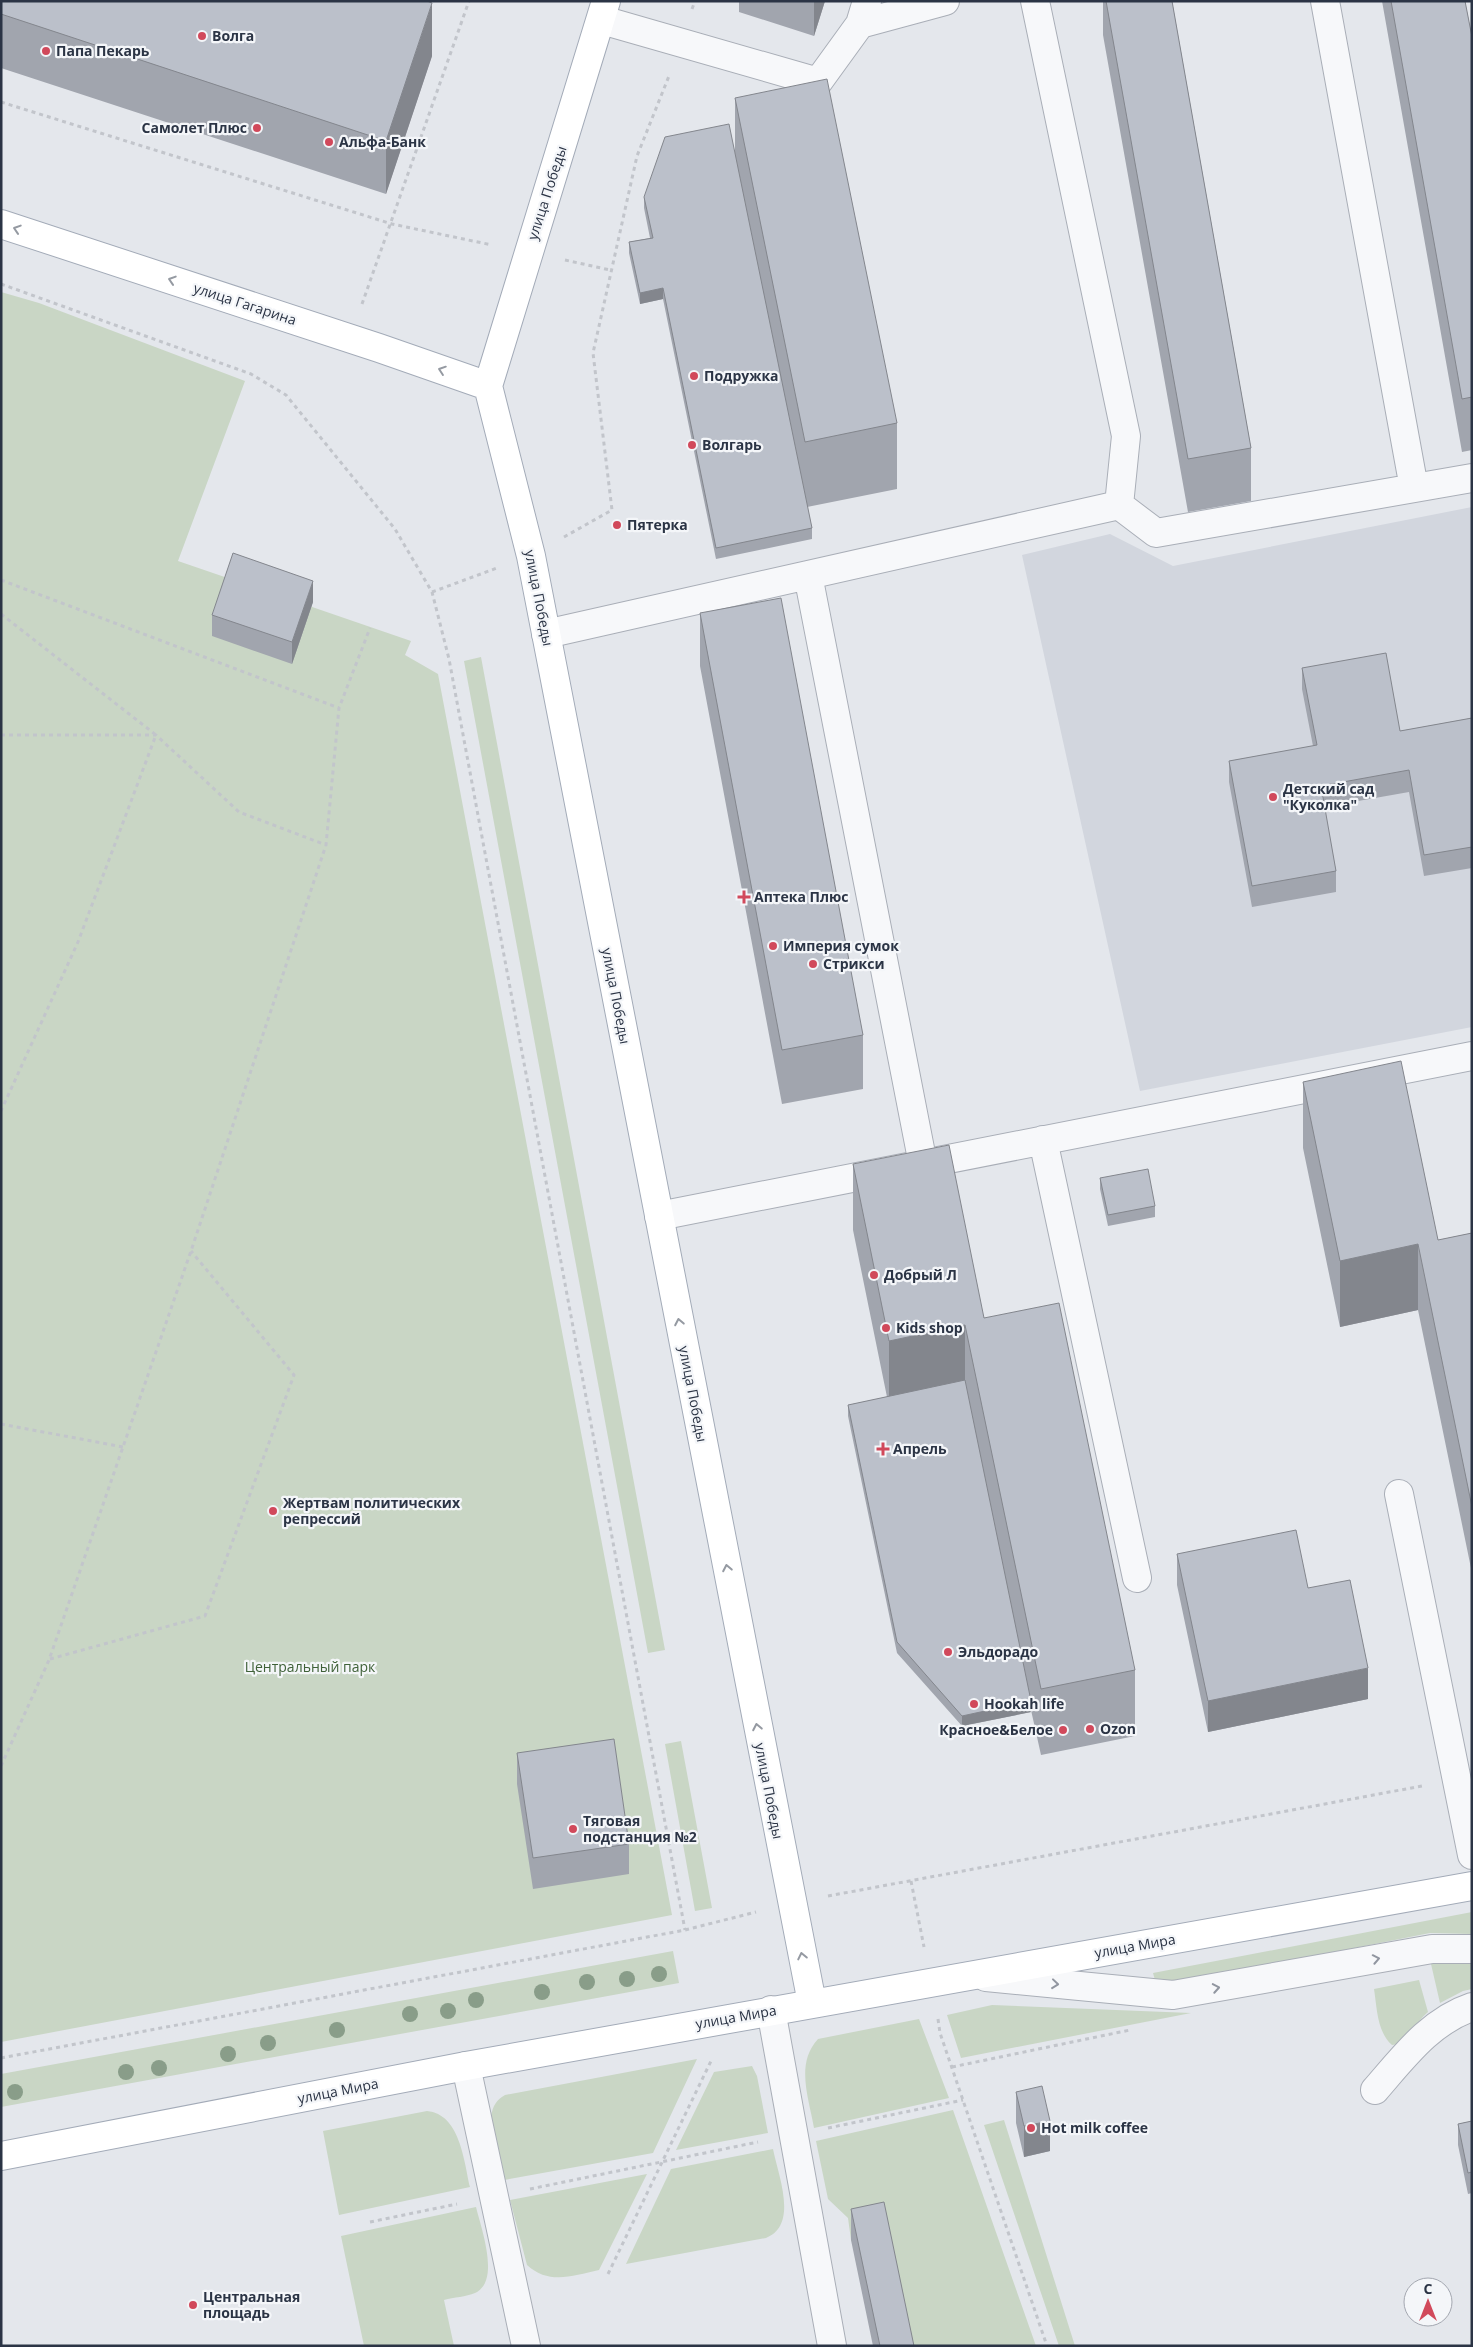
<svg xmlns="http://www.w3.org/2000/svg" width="1473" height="2347" font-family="'Open Sans',sans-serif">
	<rect width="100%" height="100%" fill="#e4e7ec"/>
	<path fill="#d2d6de" d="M1472 507V1027L1140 1091 1022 555 1110 534 1173 566Z"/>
	<path fill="#c9d6c5" d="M1 292 39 303 245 381 178 561 411 641 405 655 438 674 672 1915 1 2042Z
		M481 657 665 1650 648 1653 464 661Z
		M681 1741 712 1908 695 1911 665 1744Z
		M1472 1912V1934L1430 1933 1193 1980H1155L1153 1973Z
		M673 1951 679 1983 1 2107V2074Z
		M1431 1964H1472V1989L1463 1991 1440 2003Z
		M1419 1980 1428 2012C1414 2023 1412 2043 1392 2045 1377 2032 1377 2008 1374 1989Z
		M992 2005 1191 2013 961 2058 947 2015Z
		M919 2019 949 2098 814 2128C809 2098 795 2064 818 2039Z
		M697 2059 653 2153 504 2180 491 2116C493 2106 496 2100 505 2095Z
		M752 2066 757 2076 768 2133 676 2150 714 2072Z
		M953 2110 1036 2346H908L851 2240 848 2218 828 2199 816 2141Z
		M427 2111C460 2114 464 2161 470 2187L339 2215 323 2131Z
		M1004 2120 1075 2346H1059L984 2125Z
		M773 2149C778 2175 799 2225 766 2238L626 2264 671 2169Z
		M647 2174 599 2270C572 2276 549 2285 527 2265L510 2200Z
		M476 2207C481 2228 501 2281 475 2293 466 2297 454 2297 444 2300L454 2346H364L341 2236Z"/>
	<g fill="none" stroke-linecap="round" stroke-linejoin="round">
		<defs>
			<path id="minor" d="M1035 1 1126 436 1119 505
				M1325 1 1414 488
				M602 20 818 82 860 24 867 1
				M860 24 945 1
				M808 575 923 1164
				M546 634 1119 505 1156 533 1472 478
				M1043 1140 1137 1578
				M659 1216 1472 1056
				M1399 1494 1472 1855
				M986 1977 1173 1995 1432 1949H1472
				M771 2010 832 2346
				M466 2066 526 2346
				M1375 2090C1403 2058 1430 2021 1472 2007"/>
			<path id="major" d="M606 1 488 386 531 556 812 2003
				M1 224 379 348 488 386
				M1 2156 466 2066 1472 1886"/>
		</defs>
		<use href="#minor" stroke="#a9aeb7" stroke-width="30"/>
		<use href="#major" stroke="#a3abb8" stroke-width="30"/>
		<path stroke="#c2c5cb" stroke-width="3" stroke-dasharray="4 4" stroke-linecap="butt" d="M692 9 695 1
			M1 102 392 224 492 245
			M565 260 610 270
			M1 284 251 374 286 395 395 529 432 592 449 659 685 1930
			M362 304 469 1
			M564 537 612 510 593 353 637 156 669 76
			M1 580 339 708
			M432 592 497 568
			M1 614 156 735 78 942 1 1111
			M1 735H156L239 812 326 845
			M1 1424 123 1447
			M50 1659 205 1616 294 1375 191 1251
			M1 1766 49 1660 191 1251 326 845 339 708 370 628
			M911 1881 924 1947
			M828 1896 1422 1786
			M938 2019 940 2033 1047 2346
			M1 2058 685 1930 756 1912
			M952 2067 1130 2030
			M828 2128 963 2100
			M530 2189 758 2142
			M370 2222 457 2204
			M608 2274 711 2061"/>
		<use href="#minor" stroke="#f7f8fa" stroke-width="28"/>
		<use href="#major" stroke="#fff" stroke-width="28"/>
	</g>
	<g fill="#899d89">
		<circle cx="659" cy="1974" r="8"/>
		<circle cx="627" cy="1979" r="8"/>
		<circle cx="587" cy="1982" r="8"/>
		<circle cx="542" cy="1992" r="8"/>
		<circle cx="476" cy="2000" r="8"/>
		<circle cx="448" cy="2011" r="8"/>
		<circle cx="410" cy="2014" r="8"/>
		<circle cx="337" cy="2030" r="8"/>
		<circle cx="268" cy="2043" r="8"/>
		<circle cx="228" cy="2054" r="8"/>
		<circle cx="159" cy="2068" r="8"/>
		<circle cx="126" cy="2072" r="8"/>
		<circle cx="15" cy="2092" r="8"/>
	</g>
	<path fill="#a1a5ae" d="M1 1 432 56 386 194 1 68Z
		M739 1H825L814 36 739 12Z
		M1103 1H1172L1251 448V501L1188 512 1103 35Z
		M1382 1H1465L1472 37V450L1462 452Z
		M735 98 897 423V489L807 507 812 528V539L716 559 663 299 640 304 629 253V242L650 238 644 208V197L735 154Z
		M313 602 292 664 212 636V615Z
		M700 613 863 1035V1089L782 1104 700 666Z
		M1302 668 1400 731 1472 718V868L1424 876 1409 792 1324 807 1336 871V892L1252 907 1229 782V761L1313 746 1302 689Z
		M1303 1082 1438 1240 1472 1233V1573L1418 1310 1340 1327 1303 1148Z
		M853 1164 984 1318 1135 1670V1736L1041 1755 1031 1710V1712L962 1726 897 1653 848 1416V1405L887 1397 853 1230Z
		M1100 1178 1155 1206V1217L1108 1226 1100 1189Z
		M1177 1554 1368 1699 1208 1732 1177 1585Z
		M517 1753 629 1844V1874L533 1889 517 1784Z
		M1016 2092 1050 2151 1024 2157 1016 2123Z
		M1472 2121V2193L1468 2194 1458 2145V2124Z
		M851 2209 914 2346H873L851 2240Z"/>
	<path fill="#83868d" d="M814 1H825L814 36Z
		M432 3V56L386 194V141Z
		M663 288V299L640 304V293Z
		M313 581V602L292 664V642Z
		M1418 1244V1310L1340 1327V1261Z
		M965 1325V1391L889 1407V1341Z
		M1368 1668V1699L1208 1732V1701Z
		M1031 1701V1712L962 1726V1716Z
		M1050 2121V2151L1024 2157V2126Z"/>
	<path fill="#bbc0ca" stroke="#83868d" d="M1 1H427L432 3 386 141 1 14Z
		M1106 1H1172L1251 448 1188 459Z
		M1391 1H1465L1472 37V397L1462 399Z
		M827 79 897 423 805 442 735 98Z
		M729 124 812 528 716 548 663 288 640 293 629 242 653 238 644 197 665 137Z
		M233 553 313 581 292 642 212 615Z
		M781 598 863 1035 782 1050 700 613Z
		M1386 653 1400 731 1472 718V847L1424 855 1409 770 1321 786 1336 871 1252 886 1229 761 1317 745 1302 668Z
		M1401 1061 1438 1240 1472 1233V1507L1418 1244 1340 1261 1303 1082Z
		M949 1145 984 1318 1059 1303 1135 1670 1041 1689 965 1325 889 1341 853 1164Z
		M1148 1169 1155 1206 1108 1215 1100 1178Z
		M965 1380 1031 1701 962 1716 897 1642 848 1405Z
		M1296 1530 1308 1588 1350 1580 1368 1668 1208 1701 1177 1554Z
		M614 1739 629 1844 533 1858 517 1753Z
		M1042 2086 1050 2121 1024 2126 1016 2092Z
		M1472 2121V2172L1468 2173 1458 2124Z
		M884 2202 914 2346H880L851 2209Z"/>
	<defs><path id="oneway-chevron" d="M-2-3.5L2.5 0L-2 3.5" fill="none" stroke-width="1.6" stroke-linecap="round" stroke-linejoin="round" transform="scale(1.25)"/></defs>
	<g stroke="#959aa2">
		<use href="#oneway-chevron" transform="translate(17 229) rotate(-162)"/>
		<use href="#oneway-chevron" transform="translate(172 280) rotate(-162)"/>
		<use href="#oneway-chevron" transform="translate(442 370) rotate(-161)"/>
		<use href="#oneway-chevron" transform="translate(679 1322) rotate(-101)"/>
		<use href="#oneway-chevron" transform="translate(727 1568) rotate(-101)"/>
		<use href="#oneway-chevron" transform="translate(757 1727) rotate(-101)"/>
		<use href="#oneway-chevron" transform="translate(802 1956) rotate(-102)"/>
	</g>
	<g stroke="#9196a0">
		<use href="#oneway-chevron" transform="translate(1376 1959) rotate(-11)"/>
		<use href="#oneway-chevron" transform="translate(1055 1984) rotate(6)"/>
		<use href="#oneway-chevron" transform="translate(1216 1988) rotate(-10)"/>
	</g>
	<g fill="#d1495b" stroke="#f4f6f9" stroke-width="2">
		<circle cx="202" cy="36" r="5"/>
		<circle cx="46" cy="51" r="5"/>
		<circle cx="257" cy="128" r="5"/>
		<circle cx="329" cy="142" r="5"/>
		<circle cx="694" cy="376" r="5"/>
		<circle cx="692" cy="445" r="5"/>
		<circle cx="617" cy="525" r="5"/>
		<circle cx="1273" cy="797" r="5"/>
		<path d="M741.5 889.5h5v5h5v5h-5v5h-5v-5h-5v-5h5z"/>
		<circle cx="773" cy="946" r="5"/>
		<circle cx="813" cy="964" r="5"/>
		<circle cx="874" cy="1275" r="5"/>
		<circle cx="886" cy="1328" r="5"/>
		<path d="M880.5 1441.5h5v5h5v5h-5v5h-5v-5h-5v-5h5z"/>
		<circle cx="273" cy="1511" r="5"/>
		<circle cx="948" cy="1652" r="5"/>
		<circle cx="974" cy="1704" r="5"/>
		<circle cx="1090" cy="1729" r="5"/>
		<circle cx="1063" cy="1730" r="5"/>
		<circle cx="573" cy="1829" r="5"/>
		<circle cx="1031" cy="2128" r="5"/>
		<circle cx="193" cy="2305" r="5"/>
	</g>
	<g text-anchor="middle" stroke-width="4.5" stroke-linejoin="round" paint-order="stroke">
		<g font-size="14" font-weight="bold" fill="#2b3445" stroke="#f4f6f9" text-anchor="start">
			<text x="212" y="41">Волга</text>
			<text x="56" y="56">Папа Пекарь</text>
			<text x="247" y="133" text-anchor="end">Самолет Плюс</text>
			<text x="339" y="147">Альфа-Банк</text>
			<text x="704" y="381">Подружка</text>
			<text x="702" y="450">Волгарь</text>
			<text x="627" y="530">Пятерка</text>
			<text x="1283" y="794">Детский сад<tspan x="1283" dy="16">"Куколка"</tspan></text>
			<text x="754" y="902">Аптека Плюс</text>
			<text x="783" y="951">Империя сумок</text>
			<text x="823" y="969">Стрикси</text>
			<text x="884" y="1280">Добрый Л</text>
			<text x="896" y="1333">Kids shop</text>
			<text x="893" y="1454">Апрель</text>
			<text x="283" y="1508">Жертвам политических<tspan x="283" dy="16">репрессий</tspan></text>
			<text x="958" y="1657">Эльдорадо</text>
			<text x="984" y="1709">Hookah life</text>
			<text x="1100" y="1734">Ozon</text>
			<text x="1053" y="1735" text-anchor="end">Красное&amp;Белое</text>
			<text x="583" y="1826">Тяговая<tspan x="583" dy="16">подстанция №2</tspan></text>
			<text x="1041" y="2133">Hot milk coffee</text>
			<text x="203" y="2302">Центральная<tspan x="203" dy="16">площадь</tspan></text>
		</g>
		<g font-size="14" fill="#2b3445" stroke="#f4f6f9">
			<text transform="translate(547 193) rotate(-72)" y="5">улица Победы</text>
			<text transform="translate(245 304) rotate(18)" y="5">улица Гагарина</text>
			<text transform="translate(539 598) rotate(79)" y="5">улица Победы</text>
			<text transform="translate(616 996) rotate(79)" y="5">улица Победы</text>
			<text transform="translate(693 1394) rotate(79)" y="5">улица Победы</text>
			<text transform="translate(769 1791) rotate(79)" y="5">улица Победы</text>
			<text transform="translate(1135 1946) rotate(-10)" y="5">улица Мира</text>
			<text transform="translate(736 2017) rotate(-10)" y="5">улица Мира</text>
			<text transform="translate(338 2091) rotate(-11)" y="5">улица Мира</text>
		</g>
		<g font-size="14" fill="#3f6138" stroke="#f4f6f9">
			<text x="310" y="1672">Центральный парк</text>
		</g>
	</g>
	<rect width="1473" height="2347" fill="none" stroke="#2b3445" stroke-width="5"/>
	<g transform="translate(1428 2302)"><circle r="24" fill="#f4f6f9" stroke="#a4a8b1"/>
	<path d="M0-4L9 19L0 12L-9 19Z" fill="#d1495b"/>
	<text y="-8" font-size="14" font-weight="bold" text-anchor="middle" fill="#2b3445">С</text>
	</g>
</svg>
